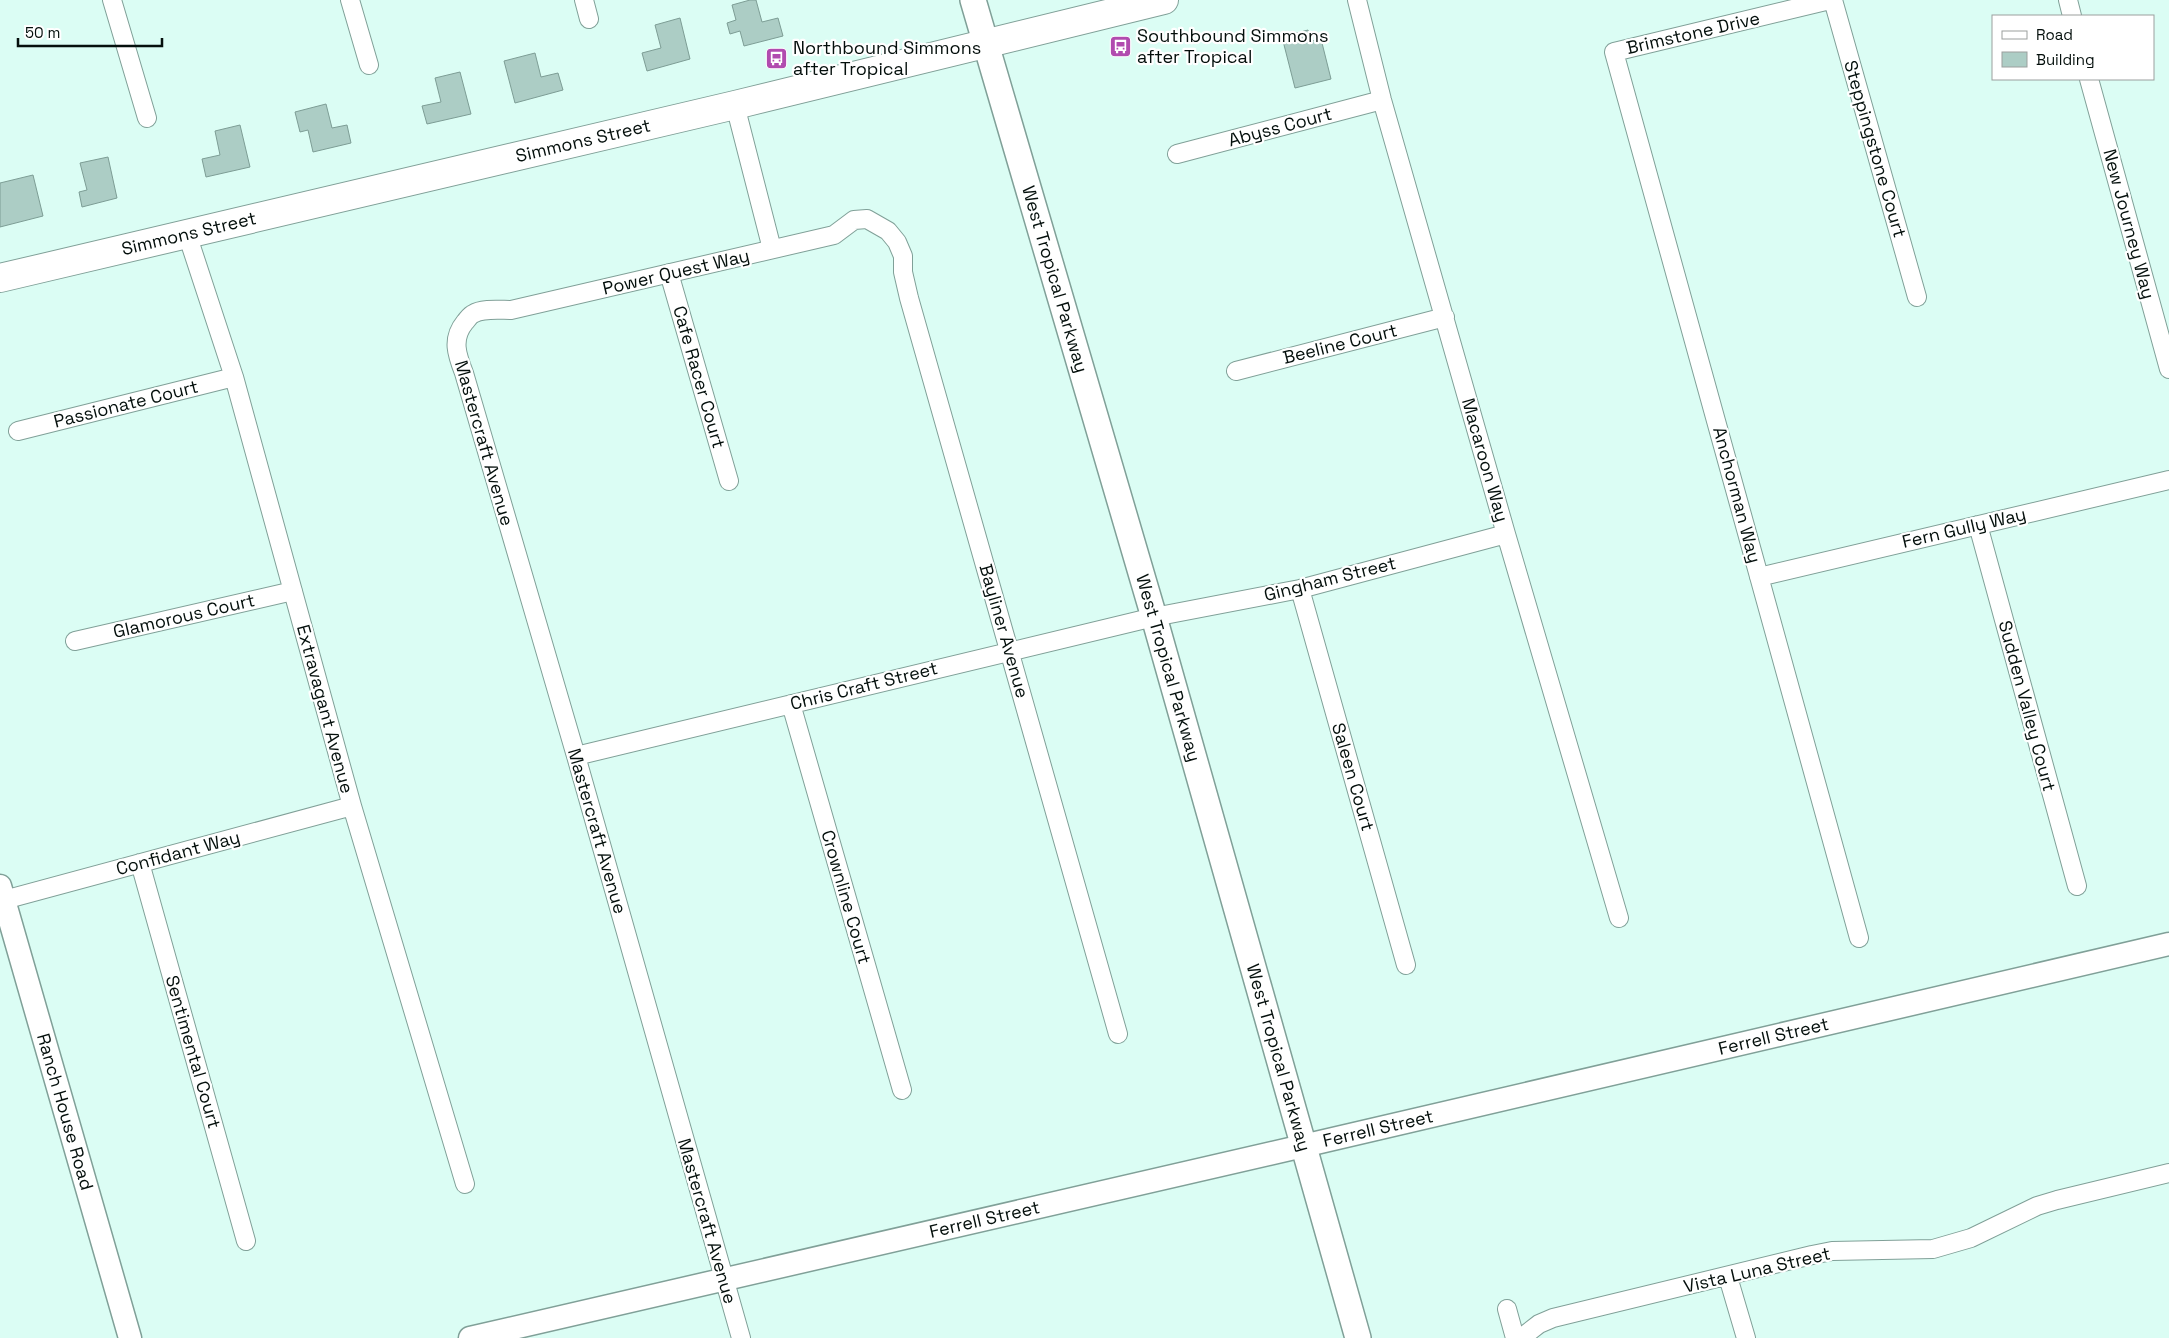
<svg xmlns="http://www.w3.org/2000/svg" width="2169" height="1338" font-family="'Space Grotesk',sans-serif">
	<rect width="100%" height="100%" fill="#dbfdf4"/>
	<path fill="#accdc5" stroke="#7d9d95" d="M750 0H756L762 22 778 18 783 36 744 46 740 31 730 34 727 23 736 20 732 5Z
		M680 18 690 59 647 71 642 53 661 48 655 25Z
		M1308 30 1311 41 1321 39 1331 79 1295 88 1282 37Z
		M535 53 541 77 558 73 563 90 515 103 504 61Z
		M460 72 471 114 427 124 422 106 441 102 435 78Z
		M326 104 332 128 347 125 351 143 313 152 308 130 300 132 295 112Z
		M240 125 250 167 206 177 202 159 220 155 215 131Z
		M108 157 117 198 82 207 79 192 87 190 80 163Z
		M33 175 43 216 0 227V183Z"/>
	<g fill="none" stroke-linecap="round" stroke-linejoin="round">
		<defs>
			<path id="minor" d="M112 0 147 118
				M350 0 369 65
				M584 0 589 19
				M1357 0 1382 100 1506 534 1619 918
				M1830 0 1614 52 1859 938
				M1833 0 1917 297
				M2068 0 2072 16
				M2089 79 2169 369
				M735 105 772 249
				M1177 154 1382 100
				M187 234 234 377 352 806 465 1184
				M669 273 729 481
				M1236 371 1445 317
				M18 431 234 377
				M1978 525 2077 886
				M1759 577 2169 480
				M1300 589 1406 965
				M75 641 293 591
				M791 704 902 1090
				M576 756 1154 617 1300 589 1506 534
				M140 863 246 1241
				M0 901 352 806
				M1728 1277 1746 1338
				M1507 1309 1515 1338
				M741 1338 576 756 464 373C457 355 451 339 465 322 467 320 470 315 473 314 482 308 500 310 511 310L834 235 854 220 867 219 888 231 897 242 903 256V272L909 298 1118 1034
				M1521 1338 1539 1324 1553 1318 1812 1255 1832 1251 1933 1249 1971 1238 2037 1206 2057 1200 2169 1173"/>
			<g id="tertiary">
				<path id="s1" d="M0 886 130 1338"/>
				<path id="s2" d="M470 1338 1303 1146 2169 944"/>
			</g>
			<g id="secondary">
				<path id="s3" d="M973 0 1154 617 1358 1338"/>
			</g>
			<g id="primary">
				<path id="s4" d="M0 278 735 105 1164 0"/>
			</g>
		</defs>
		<use href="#minor" stroke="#80a098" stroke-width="20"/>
		<use href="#tertiary" stroke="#80a098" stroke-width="25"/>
		<use href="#secondary" stroke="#80a098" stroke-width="28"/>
		<use href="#primary" stroke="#80a098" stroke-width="30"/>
		<use href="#minor" stroke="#fff" stroke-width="18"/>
		<use href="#tertiary" stroke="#fff" stroke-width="22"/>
		<use href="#secondary" stroke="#fff" stroke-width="25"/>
		<use href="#primary" stroke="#fff" stroke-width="28"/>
	</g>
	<defs>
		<symbol id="bus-square" viewBox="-11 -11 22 22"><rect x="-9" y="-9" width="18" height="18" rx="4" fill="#b14baf" stroke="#fff"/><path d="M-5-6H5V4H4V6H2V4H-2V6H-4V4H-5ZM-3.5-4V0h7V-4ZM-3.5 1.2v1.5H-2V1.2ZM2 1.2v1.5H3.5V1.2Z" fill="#fff"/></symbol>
	</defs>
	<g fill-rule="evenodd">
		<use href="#bus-square" x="1108" y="34" width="25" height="25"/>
		<use href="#bus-square" x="764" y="46" width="25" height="25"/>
	</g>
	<g text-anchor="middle" stroke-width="4.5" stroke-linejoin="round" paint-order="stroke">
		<g font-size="18" fill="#040f0c" stroke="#fff">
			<text transform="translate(1693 33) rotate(-13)" y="6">Brimstone Drive</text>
			<text transform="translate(1280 127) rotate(-15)" y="6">Abyss Court</text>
			<text dy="6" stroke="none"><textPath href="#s4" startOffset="599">Simmons Street</textPath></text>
			<text transform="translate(1875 149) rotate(74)" y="6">Steppingstone Court</text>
			<text transform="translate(2129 224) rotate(75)" y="6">New Journey Way</text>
			<text dy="6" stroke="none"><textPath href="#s4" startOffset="194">Simmons Street</textPath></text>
			<text transform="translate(676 272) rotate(-13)" y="6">Power Quest Way</text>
			<text dy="6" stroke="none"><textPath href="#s3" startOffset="291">West Tropical Parkway</textPath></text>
			<text transform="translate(1340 344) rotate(-14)" y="6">Beeline Court</text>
			<text transform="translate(699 377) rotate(74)" y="6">Cafe Racer Court</text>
			<text transform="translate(126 404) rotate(-14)" y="6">Passionate Court</text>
			<text transform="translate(484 443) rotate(74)" y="6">Mastercraft Avenue</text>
			<text transform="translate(1485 460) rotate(74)" y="6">Macaroon Way</text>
			<text transform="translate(1737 495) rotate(75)" y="6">Anchorman Way</text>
			<text transform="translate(1964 528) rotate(-13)" y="6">Fern Gully Way</text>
			<text transform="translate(1330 579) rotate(-14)" y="6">Gingham Street</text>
			<text transform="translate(184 616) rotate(-13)" y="6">Glamorous Court</text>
			<text transform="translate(1004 631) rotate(74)" y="6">Bayliner Avenue</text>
			<text dy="6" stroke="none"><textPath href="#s3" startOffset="696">West Tropical Parkway</textPath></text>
			<text transform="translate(864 686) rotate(-14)" y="6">Chris Craft Street</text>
			<text transform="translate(2027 706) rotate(75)" y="6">Sudden Valley Court</text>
			<text transform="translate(325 709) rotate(75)" y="6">Extravagant Avenue</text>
			<text transform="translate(1353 777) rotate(74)" y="6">Saleen Court</text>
			<text transform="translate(597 831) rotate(74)" y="6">Mastercraft Avenue</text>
			<text transform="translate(178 853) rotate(-15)" y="6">Confidant Way</text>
			<text transform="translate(846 897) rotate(74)" y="6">Crownline Court</text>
			<text dy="6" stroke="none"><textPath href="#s2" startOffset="1338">Ferrell Street</textPath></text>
			<text transform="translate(193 1052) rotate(74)" y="6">Sentimental Court</text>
			<text dy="6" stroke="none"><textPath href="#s3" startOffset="1101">West Tropical Parkway</textPath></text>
			<text dy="6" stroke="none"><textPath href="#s1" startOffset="235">Ranch House Road</textPath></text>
			<text dy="6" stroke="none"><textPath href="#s2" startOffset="932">Ferrell Street</textPath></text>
			<text dy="6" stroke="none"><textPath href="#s2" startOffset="528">Ferrell Street</textPath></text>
			<text transform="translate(707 1221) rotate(74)" y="6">Mastercraft Avenue</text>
			<text transform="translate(1757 1270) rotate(-13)" y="6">Vista Luna Street</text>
		</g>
		<g font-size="18" fill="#040f0c" stroke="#fff" text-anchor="start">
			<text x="1137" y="42">Southbound Simmons<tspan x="1137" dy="21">after Tropical</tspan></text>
			<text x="793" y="54">Northbound Simmons<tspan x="793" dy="21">after Tropical</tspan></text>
		</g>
	</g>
	<rect x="1992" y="15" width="162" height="65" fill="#ffffff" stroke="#9b9f9e"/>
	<rect x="2002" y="31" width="25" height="8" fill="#ffffff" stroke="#9b9f9e"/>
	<text x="2036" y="40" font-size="15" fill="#040f0c">Road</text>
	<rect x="2002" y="52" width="25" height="15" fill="#accdc5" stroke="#9b9f9e"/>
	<text x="2036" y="65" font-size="15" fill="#040f0c">Building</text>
	<path d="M18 38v8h144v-8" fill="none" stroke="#040f0c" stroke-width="2.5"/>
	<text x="25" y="38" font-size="15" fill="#040f0c" stroke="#ffffff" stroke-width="4" paint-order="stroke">50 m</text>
</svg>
